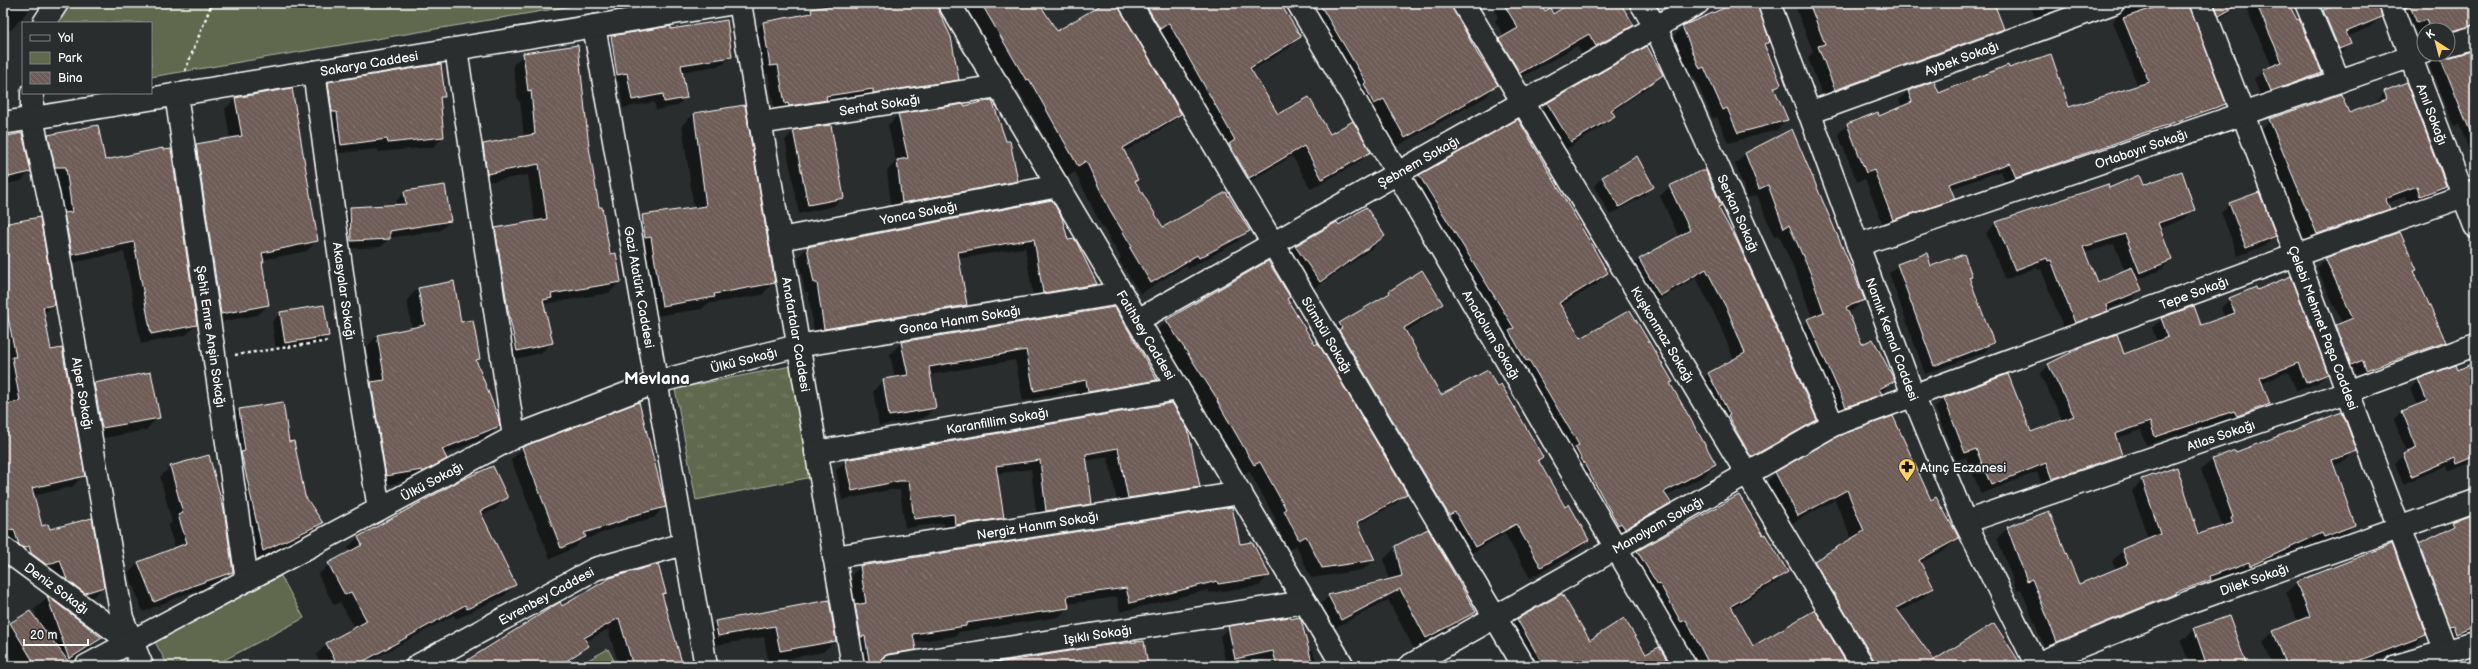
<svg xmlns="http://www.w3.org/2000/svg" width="2478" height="669" font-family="'Balsamiq Sans',sans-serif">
	<defs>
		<pattern id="grass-tufts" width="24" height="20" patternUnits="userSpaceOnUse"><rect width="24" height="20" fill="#60684e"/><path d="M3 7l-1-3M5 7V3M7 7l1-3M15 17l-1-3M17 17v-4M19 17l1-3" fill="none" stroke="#787f69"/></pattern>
		<pattern id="building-back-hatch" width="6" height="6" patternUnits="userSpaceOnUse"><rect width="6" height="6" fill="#6e5c57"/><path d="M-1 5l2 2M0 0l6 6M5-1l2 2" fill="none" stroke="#847470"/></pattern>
	</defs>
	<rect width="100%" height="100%" fill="#2a2d2e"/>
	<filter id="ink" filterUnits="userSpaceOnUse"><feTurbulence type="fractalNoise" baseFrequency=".025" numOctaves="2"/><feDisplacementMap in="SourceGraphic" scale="8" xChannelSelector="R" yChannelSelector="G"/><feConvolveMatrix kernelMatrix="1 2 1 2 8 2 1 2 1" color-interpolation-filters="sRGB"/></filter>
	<g filter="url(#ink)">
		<path fill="url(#grass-tufts)" stroke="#b0b4a6" d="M791 366 812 477 696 500 675 389Z
			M608 649 617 666H577Z"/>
		<path fill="#60684e" stroke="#b0b4a6" d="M70 3H590L151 77V23H57Z
			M281 576 304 618 213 666H168L155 642Z"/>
		<path fill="#0007" fill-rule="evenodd" d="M3 3H35L10 31 3 26Z
			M852 3H860L861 7 897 3H934L958 79 948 89 775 114 768 74 760 75 753 33 763 23 807 15 811 10Z
			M959 3H1038L1056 32 1106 3H1118V10L1180 114 1169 125 1124 152 1137 179 1134 182 1162 229 1248 231 1237 242 1188 269 1186 265 1140 294 1119 260 1121 258 1099 221 1075 172 1067 177 1018 89 1015 90 979 30 977 31Z
			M1125 3H1279L1300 37 1289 48 1251 71 1278 116 1369 152 1358 163 1311 189 1292 156 1238 189Z
			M1304 3H1449L1476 53 1497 85 1486 97 1394 148Z
			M1490 3H1546L1553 15 1571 3H1618L1632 25 1620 37 1584 58 1577 46 1508 85 1488 52 1504 36 1495 21 1498 17Z
			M1740 3H1756L1769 42 1764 47 1780 84 1774 90 1787 120 1777 130 1728 143 1717 117 1713 119 1694 76 1689 78 1673 37 1683 27Z
			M1794 3H1993L2002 28 1992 39 1824 100 1808 58 1813 52Z
			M2029 3H2088L2037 22Z
			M2113 3H2146L2149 11 2171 3H2188L2225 104 2216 113 2007 186 2001 171 1950 189 1954 198 1945 207 1884 228 1865 179 1857 182 1838 134 1847 125 1877 113 1879 117 1902 107 1899 100 1908 91 1939 95 2008 69 2068 108 2138 87 2113 22 2117 15Z
			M2201 3H2288L2321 73 2312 82 2262 99 2254 80 2263 71 2272 67 2244 4 2210 24Z
			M2325 3H2377L2381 17 2370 27 2347 37 2349 44 2339 55 2313 22 2328 9ZM2324 15H2326L2339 46 2337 47Z
			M2384 3H2475V44L2448 39V30H2424V52L2415 30 2407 33Z
			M671 30 731 57 722 65 681 72 686 97 677 106 656 110 654 102 623 108 619 81 609 83 603 46 611 37Z
			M2475 51V167L2459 124 2454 126 2429 65 2440 55 2451 58Z
			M524 54 588 147 598 208 609 255 620 282 609 293 545 304 543 306 552 342 541 353 506 361 485 240 496 229 535 222 528 175 477 184 473 156 483 145 524 138 520 101H518L513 65Z
			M1662 75 1650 86 1612 112 1614 116 1602 127 1560 153 1536 115 1548 104Z
			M329 83 444 96 440 100 443 137 433 147 378 152V149L331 154 319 93Z
			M2385 92 2445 186 2435 196 2409 206 2406 196 2386 204 2389 209 2378 219 2306 244 2259 131 2270 120 2348 115 2375 104Z
			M236 98 317 240 307 251 262 260 261 264 268 305 258 315 210 324 186 156 196 145 230 139 225 109Z
			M744 106 773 283 762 295 707 304 702 309 650 317 631 228 642 216 694 209 682 125 694 114Z
			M898 115 1017 181 1006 191 892 213 887 171 896 161 888 125Z
			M794 131 843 197 834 206 799 214 785 140Z
			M1792 131 1864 300 1853 310 1847 313 1862 345 1893 381 1870 404 1836 417 1798 330 1812 318 1800 283 1779 235 1774 237 1757 195 1748 198 1735 164 1745 154Z
			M49 136 104 161 196 325 186 335 141 344 124 252 62 265 61 218 56 176H45L39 146Z
			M3 138 30 172 21 181 3 185Z
			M1420 176 1607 273 1596 285 1560 306 1581 339 1672 382 1670 384 1715 464 1704 476 1666 496 1669 503 1658 514 1613 540 1408 188Z
			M1602 177 1653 187 1645 195 1610 215 1594 186Z
			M1670 186 1720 205 1717 209 1816 420 1806 429 1741 466 1698 384 1708 374 1734 360 1718 321 1696 278 1650 305 1630 269 1639 260 1679 237 1660 196Z
			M2107 186 2109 189 2142 186 2194 209 2184 219 2159 229 2171 260 2161 270 2137 280 2141 290 2131 300 2106 310 2097 321 2065 332 2041 269 2038 270 2037 267 2005 280 1986 233 1996 223ZM2114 244 2125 271 2096 283 2085 253Z
			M405 192 450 221 441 230 389 238 381 247 343 249 341 217 350 208 396 205V201ZM441 222V224L385 232V230Z
			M1051 201 1068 241 1096 284 1086 293 1034 302 1025 248 1016 249 958 259 966 305 957 314 815 338 808 292H805L798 257 807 248Z
			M2230 204 2275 236 2266 245 2238 256 2221 212Z
			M1336 223 1339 226 1384 236 1373 248 1308 293 1284 258 1295 246Z
			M3 225 54 304 43 315 84 475 72 487 33 496 41 528 49 531 103 587 92 598 73 604 3 541V406L7 405 3 380Z
			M2326 259 2416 270 2413 272 2445 342 2436 351 2357 378 2354 368 2342 373 2327 335 2342 323 2317 268Z
			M1898 265 1971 276 1968 278 1993 343 1984 352 1925 374 1889 273Z
			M418 288 460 323 479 359 475 362 499 426 487 437 443 455 446 459 434 470 411 480 375 487 360 394 373 383 366 347 377 336 412 329 407 300Z
			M2257 291 2327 374 2317 383 2297 391 2288 372 2261 383 2269 404 2260 413 2227 425 2225 420 2146 445 2141 430 2115 439 2121 455 2112 464 2043 488 2037 472 1981 494 1966 457 1956 461 1935 408 1944 398 2031 433 2063 421 2040 374 2049 365 2123 355 2157 342 2152 328 2162 319 2200 326 2225 318 2221 308 2230 299Z
			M1389 292 1442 304 1430 315 1405 332 1441 396 1496 388 1541 457 1538 461 1564 508 1588 540 1577 552 1530 578 1505 534 1463 558 1328 335 1340 323 1383 298Z
			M1286 300 1406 493 1395 504 1357 525 1374 560 1363 570 1311 578 1296 545 1289 550 1274 521 1276 520 1249 471 1244 475 1207 413 1208 411 1156 331 1167 321Z
			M1114 308 1156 380 1145 391 1077 402 1075 390 1023 401 1015 360 930 375 935 407 924 418 879 426 873 391 884 380 895 378 890 354 901 343Z
			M280 313 328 335 319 344 276 351 272 322Z
			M2475 364V460L2448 471 2446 466 2403 484 2395 463 2407 453 2394 420 2402 412 2417 406 2410 389 2418 380 2456 366 2458 371Z
			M94 384 158 417 146 430 89 441 81 397Z
			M1172 404 1199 487 1189 496 1118 507 1108 457 1086 461 1091 503 1082 513 1037 520 1031 469 996 474 1003 517 994 527 946 534 944 523 905 528 900 490H889L842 500 836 470 846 461Z
			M239 410 288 443 304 496 322 523 310 535 251 562 227 422Z
			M523 448 664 507 653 518 618 527 581 541 574 548 550 559 511 460Z
			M2356 450 2345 461 2333 466 2354 524 2343 535 2313 547 2312 543 2240 576 2238 572 2207 583 2200 591 2046 652 2021 589 2017 591 1997 538 2008 528 2078 586 2116 570 2112 561 2123 550 2148 539 2132 491 2143 480 2199 536 2223 527 2201 470 2212 460 2234 451 2235 453Z
			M170 467 232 572 221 583 183 595 143 612 128 573 139 563 175 548 168 526 172 522 160 477Z
			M1776 473 1931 501 1958 538 1946 549 1920 563 1933 588 1922 599 1898 612 1934 662 2017 666H1860L1804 572 1815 561 1852 540 1835 500 1787 526 1765 484Z
			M506 498 496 509 481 515 515 585 504 596 456 619 454 615 361 666H322L316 655 327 644 355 629 340 602 334 605 318 575 329 564 350 552 348 548 358 537Z
			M2475 514V631L2448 642 2411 554 2419 545 2446 532 2455 523Z
			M1762 537 1786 572 1777 582 1732 609 1752 647 1845 666H1695L1628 561 1638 551Z
			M1239 545 1268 576 1259 586 1209 593 1208 590 1120 612 1117 597 1067 604 1068 607 1059 617 959 632 956 636 914 642 915 649 905 659 878 663 879 666H864L846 616 856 606 851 576 861 566Z
			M2391 545 2425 635 2415 645 2377 660 2378 664 2376 666H2273L2263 642 2273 632 2298 622 2286 593 2296 583Z
			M1396 547 1475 612 1463 623 1414 649 1388 600 1329 631 1317 608 1329 596 1389 580 1384 559Z
			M665 592 662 595 682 666H619L608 629 585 642 588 646 563 666H455L562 607Z
			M1561 595 1589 641 1670 666H1526L1506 631 1517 620Z
			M47 597 100 639 88 651 64 666H16L3 645V631L11 623 40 625 34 610Z
			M828 602 835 641 823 652 768 662 764 637 706 647 704 633 716 621Z
			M2228 617 2246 666H2190L2181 642 2194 629Z
			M1299 618 1308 651 1313 650 1317 666H1267L1265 659 1226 666 1220 636 1229 627Z"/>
		<path fill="url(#building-back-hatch)" stroke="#fff" d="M846 3H861L862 6 886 3H935L951 37 959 80 873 93V89L826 96 827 100 789 106 788 103 785 104 778 65 770 66 763 22 812 13 811 9Z
			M981 3H1039L1057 31 1104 3H1118L1181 114 1123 148 1138 180 1135 181 1163 227 1226 192 1250 231 1199 258 1197 255 1151 283 1130 248 1132 247 1110 210 1086 161 1078 166 1029 79 1026 80Z
			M1145 3H1280L1301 37 1250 68 1278 114 1309 97 1330 134 1353 121 1371 152 1322 179 1304 146 1249 178 1229 144 1235 140 1169 23 1160 29Z
			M1319 3H1450L1477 53 1498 85 1405 138 1384 99 1374 104 1364 84 1366 82Z
			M1503 3H1540L1545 11 1550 8 1553 14 1570 3H1620L1634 25 1596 46 1589 34 1520 73 1499 39 1518 28Z
			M1736 3H1757L1770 42 1764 44 1781 84 1774 88 1788 120 1738 133 1727 108 1723 110 1704 67 1700 69 1682 26Z
			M1809 3H1994L2004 29 1835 90 1818 46 1825 44Z
			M2168 3H2189L2226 104 2016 178 2010 163 1949 184 1955 199 1893 220 1874 170 1866 173 1847 124 1878 112 1879 116 1912 102 1908 91 1934 81 1939 93 2008 65 2009 68 2051 54 2069 107 2149 82 2123 18Z
			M2214 3H2242L2219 16Z
			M2256 3H2288L2297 20 2299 19 2322 73 2271 91 2262 70 2282 62Z
			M2342 3H2378L2382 17 2346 32 2351 44 2339 49 2323 10Z
			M2403 3H2475V25L2448 32V30H2430L2426 20 2417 23 2410 6 2405 8Z
			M727 20 732 57 681 65 687 98 664 102 663 94 632 100 627 73 617 75 611 36 671 26V29Z
			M578 45 589 147 599 207H602L610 254 616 253 621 282 551 294 552 298 543 300 553 343 517 351 508 310 495 228 547 219 539 164 487 174 483 144 535 134 531 90 528 91 523 53Z
			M1647 46 1663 75 1611 110 1615 116 1571 142 1547 103Z
			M2475 50V141H2474L2439 54 2451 57Z
			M441 64 445 97H440L444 137 388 143 387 139 341 145 337 112H332L328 82Z
			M2407 82 2446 186 2420 196 2417 186 2385 198 2390 209 2317 234 2269 119 2341 94 2349 113 2387 99 2384 91Z
			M292 88 318 241 262 253 264 262H262L269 305 221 314 196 144 242 136 235 98Z
			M992 100 1006 141H1010L1018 181 902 203 897 160 908 158 898 114 964 104V106Z
			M745 105 775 283 714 294 715 297 662 306 651 237 645 238 642 215 706 206 694 113Z
			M1518 119 1608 273 1559 303 1581 338 1630 310 1673 382 1670 383 1716 464 1664 492 1671 503 1625 529 1621 523 1618 525 1575 447 1579 445 1529 360 1526 361 1509 331 1514 328 1419 175Z
			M98 125 105 160 163 148V150L171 149 197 325 151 334 134 242 72 255 64 213 72 212 66 167H55L48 135Z
			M831 125 844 198 808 205 793 130Z
			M1792 129 1865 300 1846 307 1862 344 1873 339 1895 381 1879 389 1882 394 1846 407 1807 319 1824 312 1810 272 1789 225 1784 228 1768 185 1759 189 1745 153Z
			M22 133 31 172 9 177 3 150V137Z
			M1637 156 1654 187 1619 207 1602 177Z
			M1701 171H1706L1721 206 1718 207 1737 241 1817 420 1751 457 1728 416 1730 415 1708 373 1745 353 1728 311 1706 269 1660 296 1639 259 1690 230 1669 186Z
			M2182 171 2195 210 2158 223 2172 260 2140 273 2125 234 2083 247 2097 282 2132 267 2142 290 2106 305 2108 311 2075 323 2051 260 2048 261 2047 258 2015 270 1996 222 2108 184 2109 188 2139 175 2143 185Z
			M445 185 451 221 390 231V239L351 241 350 207 406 204 404 191Z
			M2259 192 2276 236 2246 248 2229 203Z
			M1052 200 1062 218 1068 240 1075 239 1097 284 1043 293 1034 239 1026 240 958 252 967 305 824 329 817 283H814L807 247Z
			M1366 207 1385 236 1320 282 1295 246 1337 222 1339 225Z
			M40 217 55 305 43 307 51 350 62 348 85 476 32 488 42 526 48 524 50 529 92 518 104 587 85 593 67 580 60 560 47 565 31 553 29 546 24 548 19 545 14 529 3 532V405L20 401 12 357H16L3 293V224Z
			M2400 232 2417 270 2414 271 2446 342 2366 370 2363 360 2351 365 2336 325 2353 318 2325 258Z
			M1927 253 1931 266 1964 254 1972 276 1969 277 1994 343 1934 366 1897 264Z
			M1268 261 1290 297 1287 299 1315 345 1318 343 1407 494 1357 522 1375 560 1322 568 1306 536 1299 540 1284 510 1286 509 1260 462 1254 465 1217 401 1218 400 1166 320Z
			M1422 270 1443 304 1404 328 1441 395 1488 370 1497 387 1501 384 1543 457 1538 460 1565 507 1569 504 1589 540 1541 567 1516 524 1475 547 1455 512 1449 515 1339 330 1342 328 1339 323 1390 293 1389 291Z
			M2291 276 2328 374 2306 383 2298 363 2260 378 2270 404 2237 416 2234 411 2155 437 2150 422 2115 434 2122 455 2052 479 2046 463 1991 485 1976 449 1965 453 1944 398 2008 374 2031 432 2074 416 2048 364 2084 346 2117 334 2124 354 2168 337 2161 318 2194 306 2201 325 2235 313 2229 298 2256 287 2257 290Z
			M454 281 461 322 473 320 480 359 476 360 498 417 500 426 442 449 447 459 423 472 422 470 386 476 371 382 385 380 377 335 425 325 418 288Z
			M324 305 329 336 285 343 280 312Z
			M1115 307 1157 380 1088 392 1086 380 1034 391 1026 350 929 367 936 408 889 416 883 379 908 375 901 342Z
			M2475 362V456L2456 464 2454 458 2412 476 2403 454 2417 448 2402 411 2427 401 2418 379 2456 365 2458 370Z
			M151 372 160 418 102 428 94 383Z
			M283 402 289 442 294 441 305 496 323 523 263 551 241 452 245 451 239 409Z
			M639 402 666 507 627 517 628 519 584 533 586 537 561 548 522 447Z
			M1172 403 1188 430 1200 487 1128 498 1118 448 1086 454 1092 504 1046 511 1040 460 996 466 1004 518 955 525 954 514 914 519 909 481H899L852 491 845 460Z
			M2342 412 2357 451 2332 460 2355 525 2324 537 2322 533 2250 566 2249 562 2210 576 2211 580 2176 592 2177 593 2057 642 2032 579 2027 581 2007 527 2049 511 2079 584 2128 564 2122 549 2160 533 2142 479 2177 467 2199 534 2233 523 2231 518 2233 517 2212 459 2235 450 2236 452Z
			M1893 416 1931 500 1936 497 1959 538 1919 560 1934 588 1896 608 1934 660 1994 623 2022 666H1875L1874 660 1814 561 1864 531 1847 490 1798 516 1775 472 1838 436Z
			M209 455 224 510 233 572 195 585 154 602 138 562 187 543 178 515 183 513 170 466Z
			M493 466 508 498 480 511 516 585 467 609 465 605 355 666H338L326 643 367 621 351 592 345 595 328 563 362 545 358 537 459 481Z
			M1739 495 1763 535 1765 534 1788 572 1731 606 1753 646 1815 610 1848 666H1710L1686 620 1681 622 1660 584 1658 585 1637 551Z
			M1232 507 1240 544 1252 542 1270 576 1218 584 1217 581 1130 603 1126 588 1067 596 1069 608 966 623V626L913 634 916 650 889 654 883 657 879 666H870L865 636 861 637 855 605 866 603 860 566Z
			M2475 514V626L2456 634 2453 625 2449 626 2419 544 2456 526 2454 522Z
			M1428 529 1476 612 1426 638 1400 589 1341 620 1328 595 1402 576 1395 546Z
			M2392 544 2426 635 2346 666H2287L2273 631 2310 616 2296 582Z
			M658 564 666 593 662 594 683 666H633L619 618 584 638 589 646 559 666H458L560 602 562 606 610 578Z
			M1562 594 1590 640 1624 618 1646 654 1659 647 1671 666H1544L1517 619Z
			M47 596 79 620 102 638 69 659Z
			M829 600 836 641 780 651 775 626 718 636 715 621Z
			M30 611 72 666H36L10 623Z
			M2229 616 2247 666H2207L2194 628Z
			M1290 617 1291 619 1299 617 1301 620 1313 666H1277L1273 651 1235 659 1228 626Z
			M1144 641 1148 666H980L1099 646Z"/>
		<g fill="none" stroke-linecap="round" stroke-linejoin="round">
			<defs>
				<g id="street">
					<path id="s1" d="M740 3 853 666"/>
					<path id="s2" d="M949 3 1343 666"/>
					<path id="s3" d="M1130 3 1524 666"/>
					<path id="s4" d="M1298 3 1685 666"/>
					<path id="s5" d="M1463 3 1863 666"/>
					<path id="s6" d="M1641 3 1655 26 1833 425"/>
					<path id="s7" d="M2201 3 2446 652"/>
					<path d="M2306 3 2339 81"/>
					<path id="s8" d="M2390 3 2475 226"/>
					<path d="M44 23 57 3"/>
					<path id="s9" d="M594 26 706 666"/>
					<path d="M2448 45 2475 37"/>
					<path d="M456 49 514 437"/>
					<path id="s10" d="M314 72 351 338 379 509"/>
					<path id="s11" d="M32 93V118L49 198 122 618 142 666"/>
					<path id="s12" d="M176 94 247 580"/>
					<path id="s13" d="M1809 113 2113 3"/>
					<path id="s14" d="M760 123 999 86"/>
					<path id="s15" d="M780 239 1058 186"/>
					<path id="s16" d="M1858 245 2424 52"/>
					<path id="s17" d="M1138 320 1698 3"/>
					<path id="s18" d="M816 452 1178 389"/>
					<path id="s19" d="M1965 522 2347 392 2475 345"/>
					<path id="s20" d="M3 548 130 642"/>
					<path id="s21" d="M834 557 1241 493"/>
					<path id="s22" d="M2036 664 2189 602 2475 501"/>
					<path id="s23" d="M86 666 514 437 657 382 797 346 1121 293"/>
					<path id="s24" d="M417 666 595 569 684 544"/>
					<path id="s25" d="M891 666 1305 602"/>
					<path id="s26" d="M1409 666 1833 425 2296 255 2475 192"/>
					<path d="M2396 666 2475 643"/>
				</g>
				<g id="secondary">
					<path id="s27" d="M1769 3 1913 395 1965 522 2037 666"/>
					<path id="s28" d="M3 123 735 3"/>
				</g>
			</defs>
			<use href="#street" stroke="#fff" stroke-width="25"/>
			<use href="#secondary" stroke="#fff" stroke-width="25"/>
			<path stroke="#fff" stroke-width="2.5" stroke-dasharray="3 3" stroke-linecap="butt" d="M185 71 212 3
				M235 355 329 341"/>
			<use href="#street" stroke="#2a2d2e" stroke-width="22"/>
			<use href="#secondary" stroke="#2a2d2e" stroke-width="22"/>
		</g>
	</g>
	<defs>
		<symbol id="pharmacy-pin" viewBox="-11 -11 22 30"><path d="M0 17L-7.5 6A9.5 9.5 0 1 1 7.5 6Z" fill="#ffd166" stroke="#2a2d2e"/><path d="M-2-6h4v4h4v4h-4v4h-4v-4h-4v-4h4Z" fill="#111"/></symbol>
	</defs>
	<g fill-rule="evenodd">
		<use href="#pharmacy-pin" x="1897" y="457" width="20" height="27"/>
	</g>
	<g text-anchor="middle" stroke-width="3.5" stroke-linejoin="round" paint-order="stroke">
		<g font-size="13" fill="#fff" stroke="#2a2d2e">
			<text dy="5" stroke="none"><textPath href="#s13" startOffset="162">Aybek Sokağı</textPath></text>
			<text dy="5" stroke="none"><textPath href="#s28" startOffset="371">Sakarya Caddesi</textPath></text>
			<text dy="5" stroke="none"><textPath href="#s14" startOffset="121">Serhat Sokağı</textPath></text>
			<text dy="5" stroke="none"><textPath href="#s8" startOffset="119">Anıl Sokağı</textPath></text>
			<text dy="5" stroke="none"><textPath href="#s16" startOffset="299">Ortabayır Sokağı</textPath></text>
			<text dy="5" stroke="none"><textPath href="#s17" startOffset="322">Şebnem Sokağı</textPath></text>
			<text dy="5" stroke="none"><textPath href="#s15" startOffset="141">Yonca Sokağı</textPath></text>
			<text dy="5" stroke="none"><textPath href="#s6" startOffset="232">Serkan Sokağı</textPath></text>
			<text dy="5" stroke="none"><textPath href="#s9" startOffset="265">Gazi Atatürk Caddesi</textPath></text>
			<text dy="5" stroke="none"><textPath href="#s10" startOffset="221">Akasyalar Sokağı</textPath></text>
			<text dy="5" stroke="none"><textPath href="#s26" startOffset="872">Tepe Sokağı</textPath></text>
			<text dy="5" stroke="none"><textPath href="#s23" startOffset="948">Gonca Hanım Sokağı</textPath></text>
			<text dy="5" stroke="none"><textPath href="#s7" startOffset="347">Çelebi Mehmet Paşa Caddesi</textPath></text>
			<text dy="5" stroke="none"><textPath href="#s2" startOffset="386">Fatihbey Caddesi</textPath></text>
			<text dy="5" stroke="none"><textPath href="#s3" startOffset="386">Sümbül Sokağı</textPath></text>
			<text dy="5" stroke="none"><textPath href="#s5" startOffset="387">Kuşkonmaz Sokağı</textPath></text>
			<text dy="5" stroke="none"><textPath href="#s1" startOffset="336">Anafartalar Caddesi</textPath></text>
			<text dy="5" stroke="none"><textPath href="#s4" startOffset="384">Anadolum Sokağı</textPath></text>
			<text dy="5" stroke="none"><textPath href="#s12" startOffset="245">Şehit Emre Anşin Sokağı</textPath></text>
			<text dy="5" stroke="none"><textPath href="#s27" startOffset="358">Namık Kemal Caddesi</textPath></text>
			<text dy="5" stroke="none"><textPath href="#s23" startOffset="728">Ülkü Sokağı</textPath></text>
			<text dy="5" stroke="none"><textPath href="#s11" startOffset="305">Alper Sokağı</textPath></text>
			<text dy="5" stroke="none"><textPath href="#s18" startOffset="184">Karanfillim Sokağı</textPath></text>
			<text dy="5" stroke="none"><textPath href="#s19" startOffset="270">Atlas Sokağı</textPath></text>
			<text dy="5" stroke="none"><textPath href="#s23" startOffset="392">Ülkü Sokağı</textPath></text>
			<text dy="5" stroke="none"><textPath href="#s26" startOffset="286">Manolyam Sokağı</textPath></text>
			<text dy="5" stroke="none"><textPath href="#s21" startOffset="206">Nergiz Hanım Sokağı</textPath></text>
			<text dy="5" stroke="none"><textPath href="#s22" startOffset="234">Dilek Sokağı</textPath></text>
			<text dy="5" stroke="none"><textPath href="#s20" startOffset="67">Deniz Sokağı</textPath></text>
			<text dy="5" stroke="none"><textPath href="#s24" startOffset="147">Evrenbey Caddesi</textPath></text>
			<text dy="5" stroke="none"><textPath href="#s25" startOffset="209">Işıklı Sokağı</textPath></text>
		</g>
		<g font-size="13" fill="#fff" stroke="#2a2d2e" text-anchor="start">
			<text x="1920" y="472">Atınç Eczanesi</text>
		</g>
		<g font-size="17" font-weight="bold" fill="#fff" stroke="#2a2d2e">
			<text x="657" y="384">Mevlana</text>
		</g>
	</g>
	<rect width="2478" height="669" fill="none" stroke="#2a2d2e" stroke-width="16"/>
	<rect x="8" y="8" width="2462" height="653" fill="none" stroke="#fff" stroke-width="1.5" filter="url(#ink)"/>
	<rect x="22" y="22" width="130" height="72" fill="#2a2d2e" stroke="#7f8182"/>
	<rect x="30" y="35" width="20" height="6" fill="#2a2d2e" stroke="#7f8182"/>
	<text x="58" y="42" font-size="12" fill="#ffffff">Yol</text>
	<rect x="30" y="52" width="20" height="12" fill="#60684e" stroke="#7f8182"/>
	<text x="58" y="62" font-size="12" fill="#ffffff">Park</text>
	<rect x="30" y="72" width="20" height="12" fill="url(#building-back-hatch)" stroke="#7f8182"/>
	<text x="58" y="82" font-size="12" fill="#ffffff">Bina</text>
	<g transform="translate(2436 42) rotate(324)"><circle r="19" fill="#2a2d2e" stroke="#7f8182"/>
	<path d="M0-3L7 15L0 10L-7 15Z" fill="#ffd166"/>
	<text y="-6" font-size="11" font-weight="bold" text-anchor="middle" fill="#ffffff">K</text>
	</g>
	<path d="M24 639v6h64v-6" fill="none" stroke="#ffffff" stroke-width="2"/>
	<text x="30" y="639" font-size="12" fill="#ffffff" stroke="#2a2d2e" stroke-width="3" paint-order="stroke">20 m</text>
</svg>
